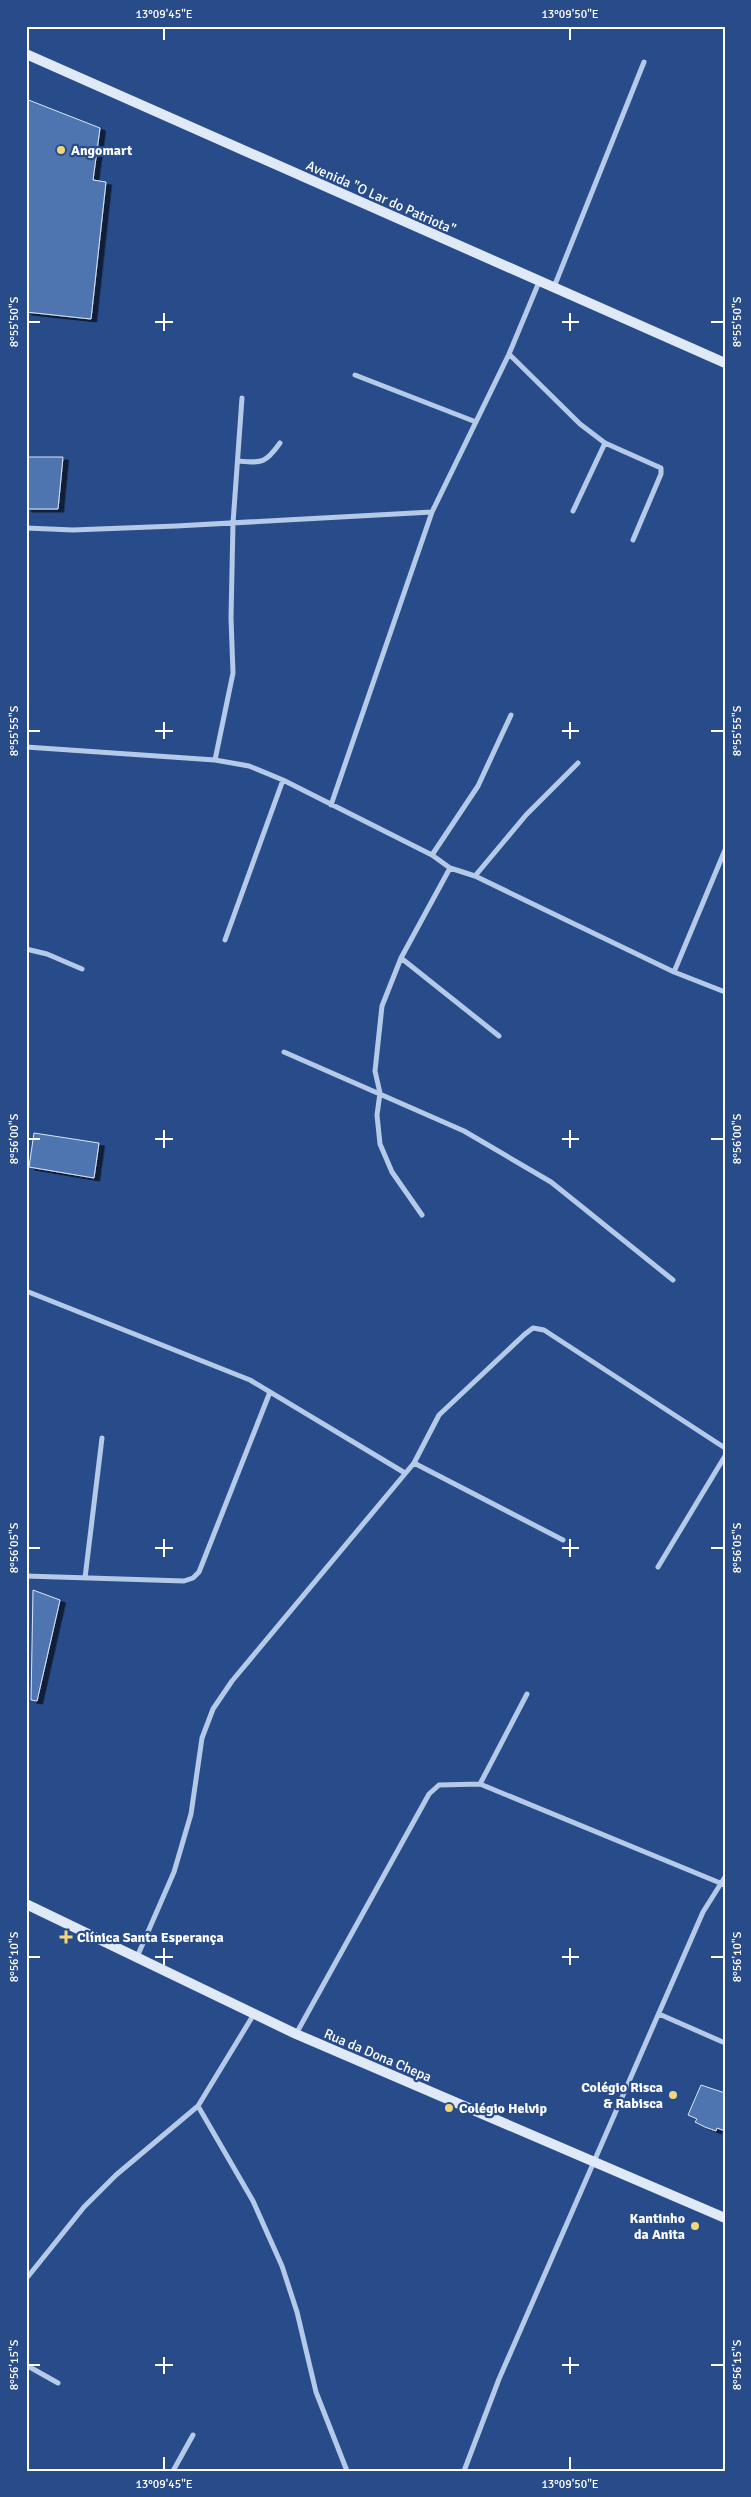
<svg xmlns="http://www.w3.org/2000/svg" width="751" height="2497" font-family="Signika,sans-serif">
	<defs>
		<filter id="shadow"><feDropShadow dx="5.5" dy="3" stdDeviation="0" flood-color="#0009"/></filter>
	</defs>
	<rect width="100%" height="100%" fill="#284c8a"/>
	<path fill="#5075b1" stroke="#d9e5f7" filter="url(#shadow)" d="M26 99 100 128 93 180 106 182 91 319 26 312Z
		M26 457H63L58 509H26Z
		M34 1133 99 1143 94 1178 29 1167Z
		M33 1590 60 1600 37 1701 31 1700Z
		M701 2085 725 2093V2131L717 2128 716 2131 705 2127 695 2122 697 2119 688 2115Z"/>
	<g fill="none" stroke-linecap="round" stroke-linejoin="round">
		<path stroke="#b5c9e9" stroke-width="5" d="M554 287 644 62
			M509 354 580 424 605 443 661 468V474L633 540
			M355 375 476 422
			M238 461C262 463 265 464 280 443
			M573 511 605 443
			M26 528 73 530 176 526 432 512
			M26 747 215 760 249 766 283 780 432 855 450 868 475 876 674 972 725 992
			M215 760 233 673 231 618 233 523 242 398
			M331 805 432 512 509 354 539 282
			M432 855 478 786 511 715
			M475 876 526 815 578 763
			M225 940 283 780
			M26 949 47 954 82 969
			M401 958 499 1036
			M674 972 725 850
			M284 1052 464 1131 551 1182 673 1280
			M422 1215 392 1172 380 1144 377 1115 380 1093 375 1071 382 1006 401 958 450 868
			M26 1291 250 1380 405 1473
			M414 1463 563 1540
			M658 1567 725 1456
			M26 1576 184 1581 193 1578 199 1572 270 1392
			M85 1578 102 1438
			M480 1784 527 1694
			M137 1957 174 1872 191 1814 202 1738 213 1709 232 1681 414 1463 439 1415 525 1334 533 1328 544 1330 725 1448
			M659 2014 725 2043
			M296 2034 429 1794 439 1785 480 1784 725 1885
			M198 2106 253 2201 282 2266 297 2312 316 2392 347 2471
			M26 2279 84 2207 116 2175 198 2106 254 2014
			M26 2365 58 2383
			M173 2471 193 2435
			M464 2471 499 2379 703 1912 725 1877"/>
		<path stroke="#e0e9f8" stroke-width="10" d="M26 54 725 363
			M26 1904 296 2034 725 2218"/>
	</g>
	<path fill="none" stroke="#fff" stroke-width="2" d="M164 28V40M570 28V40M164 313V331M570 313V331M28 322H40M155 322H173M562 322H579M711 322H724M164 722V739M570 722V739M28 731H40M155 731H173M562 731H579M711 731H724M164 1130V1148M570 1130V1148M28 1139H40M155 1139H173M562 1139H579M711 1139H724M164 1539V1557M570 1539V1557M28 1548H40M155 1548H173M562 1548H579M711 1548H724M164 1948V1965M570 1948V1965M28 1957H40M155 1957H173M562 1957H579M711 1957H724M164 2357V2374M570 2357V2374M28 2365H40M155 2365H173M562 2365H579M711 2365H724M164 2457V2470M570 2457V2470"/>
	<g fill="#f1d77b" stroke="#284c8a" stroke-width="2">
		<circle cx="61" cy="150" r="5"/>
		<path d="M63.5 1929.5h5v5h5v5h-5v5h-5v-5h-5v-5h5z"/>
		<circle cx="673" cy="2095" r="5"/>
		<circle cx="449" cy="2108" r="5"/>
		<circle cx="695" cy="2226" r="5"/>
	</g>
	<g text-anchor="middle" stroke-width="4.5" stroke-linejoin="round" paint-order="stroke">
		<g font-size="14" font-weight="bold" fill="#fff" stroke="#284c8a" text-anchor="start">
			<text x="71" y="155">Angomart</text>
			<text x="77" y="1942">Clínica Santa Esperança</text>
			<text x="663" y="2092" text-anchor="end">Colégio Risca<tspan x="663" dy="16">&amp; Rabisca</tspan></text>
			<text x="459" y="2113">Colégio Helvip</text>
			<text x="685" y="2223" text-anchor="end">Kantinho<tspan x="685" dy="16">da Anita</tspan></text>
		</g>
		<g font-size="14" fill="#fff" stroke="#284c8a">
			<text transform="translate(381 197) rotate(24)" y="5">Avenida "O Lar do Patriota"</text>
			<text transform="translate(378 2055) rotate(23)" y="5">Rua da Dona Chepa</text>
		</g>
	</g>
	<rect width="751" height="2497" fill="none" stroke="#284c8a" stroke-width="55"/>
	<rect x="28" y="28" width="696" height="2442" fill="none" stroke="#fff" stroke-width="2"/>
	<g font-size="12" text-anchor="middle" fill="#fff">
		<text x="164" y="18">13°09'45"E</text>
		<text x="570" y="18">13°09'50"E</text>
		<text transform="translate(14 322) rotate(-90)" y="4">8°55'50"S</text>
		<text transform="translate(737 322) rotate(-90)" y="4">8°55'50"S</text>
		<text transform="translate(14 731) rotate(-90)" y="4">8°55'55"S</text>
		<text transform="translate(737 731) rotate(-90)" y="4">8°55'55"S</text>
		<text transform="translate(14 1139) rotate(-90)" y="4">8°56'00"S</text>
		<text transform="translate(737 1139) rotate(-90)" y="4">8°56'00"S</text>
		<text transform="translate(14 1548) rotate(-90)" y="4">8°56'05"S</text>
		<text transform="translate(737 1548) rotate(-90)" y="4">8°56'05"S</text>
		<text transform="translate(14 1957) rotate(-90)" y="4">8°56'10"S</text>
		<text transform="translate(737 1957) rotate(-90)" y="4">8°56'10"S</text>
		<text transform="translate(14 2365) rotate(-90)" y="4">8°56'15"S</text>
		<text transform="translate(737 2365) rotate(-90)" y="4">8°56'15"S</text>
		<text x="164" y="2488">13°09'45"E</text>
		<text x="570" y="2488">13°09'50"E</text>
	</g>
</svg>
